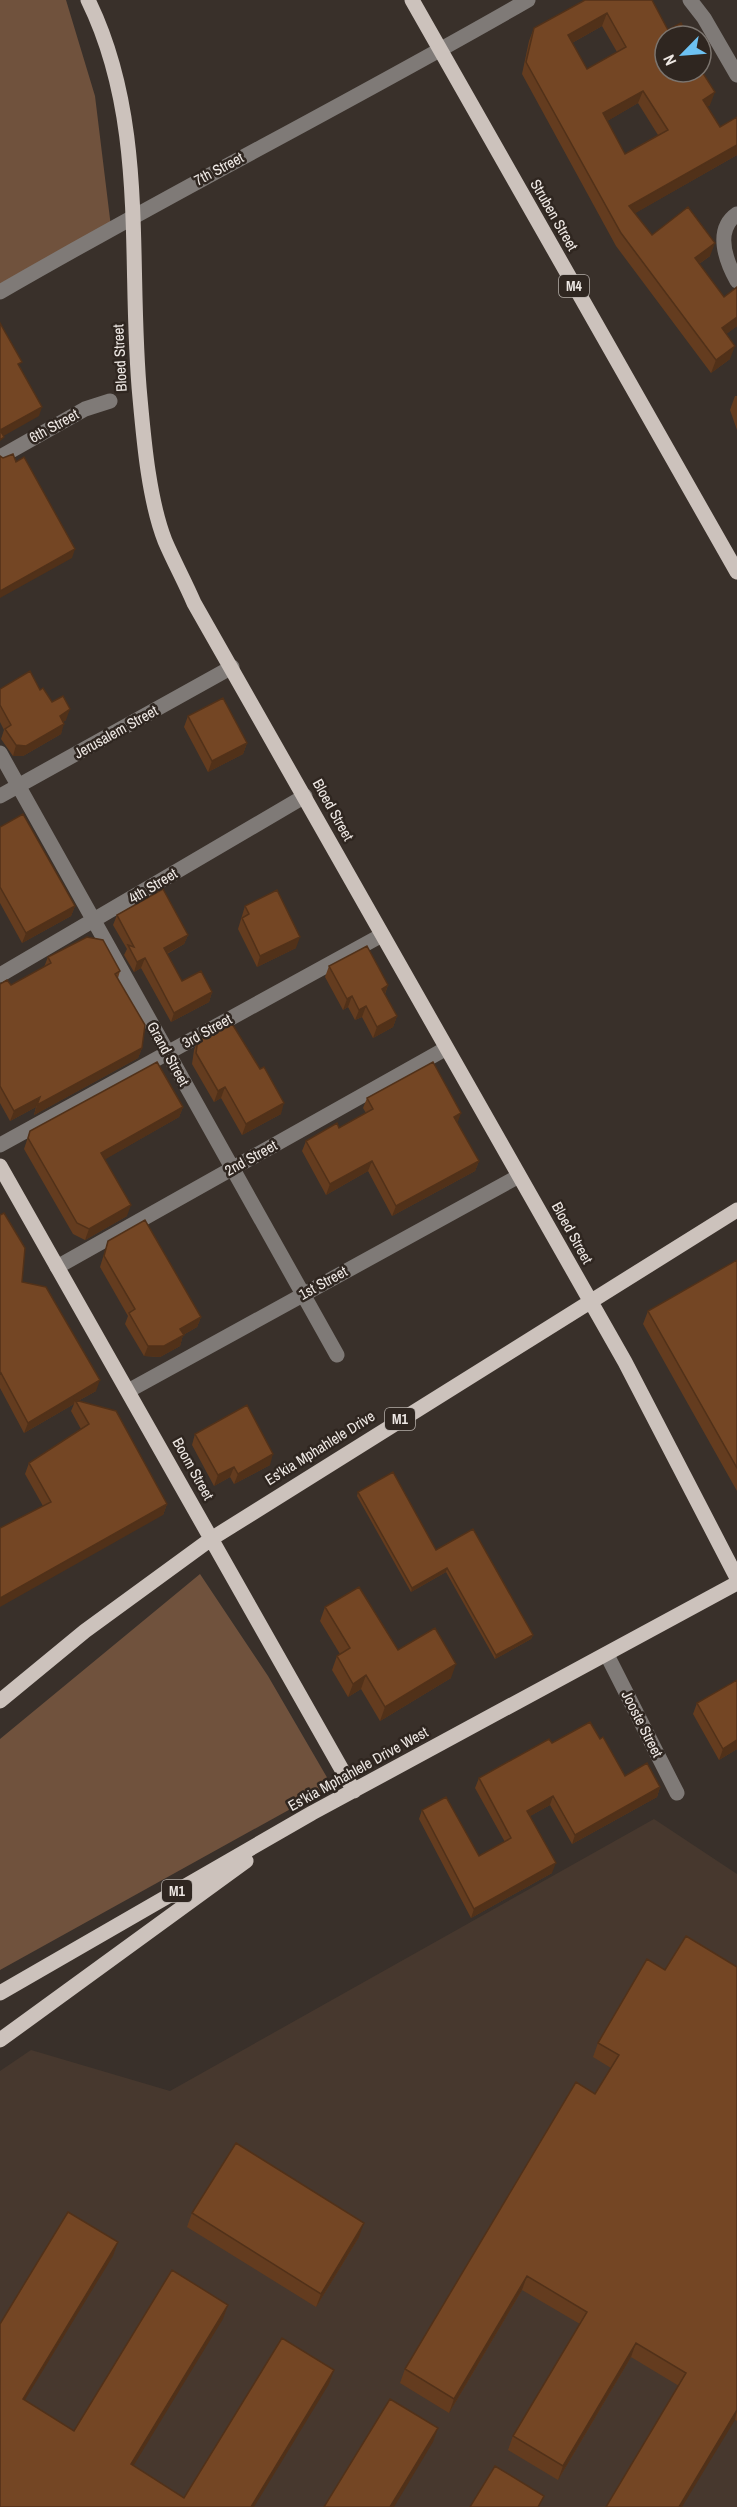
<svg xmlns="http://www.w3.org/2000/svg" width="737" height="2507" font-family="'Archivo Narrow',sans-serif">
	<rect width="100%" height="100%" fill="#39302a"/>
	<path fill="#47382e" d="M654 1819 737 1874V2507H0V2071L31 2050 170 2091Z"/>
	<path fill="#70523d" d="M0 0H66L95 96 111 227 0 288Z
		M200 1574 268 1676 332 1786 0 1970V1739Z"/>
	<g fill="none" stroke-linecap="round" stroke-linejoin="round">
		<path stroke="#7f7a77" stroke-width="15" d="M690 0 704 18 737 75
			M737 214C714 230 726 261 737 281
			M0 292C174 191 353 101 528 0
			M0 457 85 409 110 401
			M0 753 337 1355
			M0 796 232 667
			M0 975 305 796
			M0 1145 382 935
			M57 1267 445 1049
			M128 1391 519 1176
			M607 1655 677 1793"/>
		<path stroke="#ccc2bc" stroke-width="15" d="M88 0C149 124 127 265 140 398 144 442 149 500 165 541 174 562 185 582 194 603L625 1362 737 1578
			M412 0 737 572
			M0 1166 354 1791
			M0 1701 85 1631 211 1539 737 1210
			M0 1993 312 1813 737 1583
			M0 2040 246 1861"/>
	</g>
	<path fill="#643c1f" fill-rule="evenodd" d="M585 0 665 36 710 105 707 107 737 155 635 213 652 235 710 256 699 264 724 297 737 287V326L726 334 730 359 711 373 616 246 522 74 529 41 534 28ZM602 26 617 52 587 69 572 43ZM638 103 658 135 625 154 607 121Z
		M735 396H737V430L730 410Z
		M0 689 40 690 66 720 63 722 61 734 23 756H13L1 739 4 730 0 722Z
		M188 716 247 743 243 754 208 772 184 727Z
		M0 827 75 906 71 916 22 943 0 903Z
		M245 906 296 948 257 967 238 929Z
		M117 915 188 935 184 944 167 954 182 981 212 992 209 1002 171 1022 141 968 134 972 124 955 127 949 113 925Z
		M48 957 120 971 118 978 142 1048 138 1058 34 1115 36 1107 10 1121 0 1103V984L11 985 44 967Z
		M329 966 388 985 385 994 397 1016 393 1027 373 1038 362 1017 355 1020 348 1007 343 1010 325 977Z
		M198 1039 260 1069 281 1114 242 1135 221 1098 214 1102 192 1064 194 1050Z
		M367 1098 457 1123 479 1161 475 1171 392 1216 368 1171 326 1195 302 1151 306 1141 339 1128 366 1113 363 1108Z
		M183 1107 179 1117 105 1159 127 1216 85 1240 73 1234 24 1149 30 1131Z
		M0 1215 22 1282 96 1391 78 1401 167 1504 163 1515 43 1506 25 1474 29 1463 81 1429 71 1411 74 1404 24 1433 0 1388Z
		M108 1241 201 1317 197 1327 183 1335 180 1346 160 1357 144 1356 125 1324 128 1316 100 1267Z
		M737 1260V1491L643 1324 648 1311Z
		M195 1434 270 1465 234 1484 230 1477 214 1486 192 1445Z
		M358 1492 533 1635 531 1639 495 1659 446 1572 411 1592 357 1496Z
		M325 1607 398 1650 451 1678 380 1721 361 1689 348 1697 332 1670 337 1656 340 1654 320 1621Z
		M697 1703 737 1749 719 1760 693 1714Z
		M600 1739 625 1776 660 1787 657 1797 572 1844 550 1805 530 1816 552 1873 471 1918 419 1819 422 1810 479 1856 505 1842 475 1788 479 1778 552 1743Z
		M737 1967V2421L631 2357 558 2480 508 2450 513 2436 580 2324 522 2290 449 2413 400 2383 405 2369 595 2094 611 2068 593 2057 598 2043 665 1970Z
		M192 2213 359 2237 316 2307 187 2227Z"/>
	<path fill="#513119" d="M607 13 602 26 563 48 568 35Z
		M643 91 638 103 599 126 603 113Z
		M715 92 710 105 698 113 703 100Z
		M737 145V155L625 219 629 206Z
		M715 243 710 256 690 270 695 258Z
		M737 317V326L717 341 722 328Z
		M735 346 730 359 711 373 716 360Z
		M42 407 39 416 0 438V430Z
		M75 549 72 558 0 598V591Z
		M70 709 66 720 56 726 60 716Z
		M64 724 61 734 23 756H13L16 745Z
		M247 743 243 754 208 772 212 761Z
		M75 906 71 916 22 943 26 933Z
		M188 935 184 944 160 957 164 948Z
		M300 937 296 948 257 967 260 956Z
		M145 958 141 968 134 972 137 962Z
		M388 985 384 996 382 989Z
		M212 992 209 1002 171 1022 174 1013Z
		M352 996 348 1007 343 1010 347 999Z
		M366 1006 362 1017 355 1020 359 1010Z
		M397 1016 393 1027 373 1038 377 1027Z
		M142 1048 138 1058 34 1115 37 1105Z
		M225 1087 221 1098 214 1102 218 1091Z
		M40 1097 36 1107 10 1121 14 1111Z
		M284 1103 281 1114 242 1135 246 1124Z
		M183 1107 179 1117 97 1164 101 1153Z
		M461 1113 457 1124 454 1117Z
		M372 1161 368 1171 326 1195 330 1184Z
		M479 1161 475 1171 392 1216 396 1206Z
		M131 1205 127 1216 85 1240 89 1229Z
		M201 1317 197 1327 183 1335 180 1346 160 1357 144 1356 148 1346Z
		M100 1380 96 1391 76 1402 75 1400 74 1404 24 1433 28 1423Z
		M273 1454 270 1465 234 1484 238 1474Z
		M234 1467 230 1477 214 1486 218 1475Z
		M167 1504 163 1515 0 1607V1598Z
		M447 1568 446 1572 411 1592 412 1588Z
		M533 1635 531 1639 495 1659 496 1655Z
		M456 1664 451 1678 380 1721 385 1707Z
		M366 1675 361 1689 348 1697 353 1684Z
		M737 1740V1749L719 1760 723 1749Z
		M660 1787 657 1797 572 1844 575 1835Z
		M553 1796 550 1805 523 1820 527 1811Z
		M556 1863 552 1873 471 1918 474 1909Z
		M364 2223 359 2237 316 2307 321 2294Z
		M118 2242 113 2256 17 2413 23 2399Z
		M527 2276 522 2290 449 2413 454 2399Z
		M228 2305 223 2319 126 2478 131 2464Z
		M636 2343 631 2357 558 2480 563 2466Z
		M334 2370 329 2384 254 2507H251Z
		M737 2410 735 2420 682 2507H679Z
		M438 2428 433 2442 394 2507H390Z"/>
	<path fill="#744624" stroke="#513119" stroke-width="1.5" fill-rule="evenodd" d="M585 0H652L668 30 681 23 688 36H665V72H701V70L715 92 703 100 720 127 737 117V145L629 206 652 235 688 207 715 243 695 258 724 297 737 287V317L722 328 735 346 716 360 621 233 526 62 534 28ZM607 13 626 47 587 69 568 35ZM643 91 668 130 625 154 603 113Z
		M0 323 22 362 18 364 42 407 0 430 4 437 0 440Z
		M13 454 16 462 24 457 75 549 0 591V456L3 458Z
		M30 671 40 690 43 688 52 702 63 696 70 709 60 716 64 724 26 746 16 745 5 729 11 725 0 705V689Z
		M223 698 247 743 212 761 188 716Z
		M23 814 75 906 26 933 0 887V827Z
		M163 889 188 935 164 948 182 981 201 971 212 992 174 1013 145 958 137 962 128 945 134 947 117 915Z
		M277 890 300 937 260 956 242 918 249 914 245 906Z
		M87 937 103 940 120 971 115 974 145 1025 142 1048 37 1105 40 1097 14 1111 0 1086V984L7 980 11 985 51 963 48 957Z
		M367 946 388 985 382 989 397 1016 377 1027 366 1006 359 1010 352 996 347 999 329 966Z
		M231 1022 260 1069 264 1067 284 1103 246 1124 225 1087 218 1091 196 1053 198 1039Z
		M157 1062 183 1107 101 1153 131 1205 89 1229 77 1223 28 1138 30 1131Z
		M433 1062 461 1113 454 1117 479 1161 396 1206 372 1161 330 1184 306 1141 337 1123 339 1128 373 1109 367 1098Z
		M4 1213 25 1248 22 1282 46 1287 100 1380 28 1423 1 1373 0 1374V1215Z
		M145 1220 201 1317 180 1329 184 1335 164 1346H148L129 1313 135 1309 104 1256 108 1241Z
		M737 1260V1468L648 1311Z
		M75 1400 116 1411 167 1504 0 1598V1528L51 1502 29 1463 89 1424Z
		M247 1405 273 1454 238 1474 234 1467 218 1475 195 1434Z
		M393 1472 436 1550 473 1529 533 1635 496 1655 447 1568 412 1588 358 1492Z
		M359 1587 398 1650 435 1628 456 1664 385 1707 366 1675 353 1684 337 1656 350 1648 325 1607Z
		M737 1680V1740L723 1749 697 1703Z
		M590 1722 600 1739 603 1737 625 1776 647 1763 660 1787 575 1835 553 1796 527 1811 556 1863 474 1909 422 1810 446 1797 479 1856 511 1838 479 1778 549 1739 552 1743Z
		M686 1936 737 1967V2410L679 2507H606L686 2373 636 2343 563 2466 513 2436 587 2312 527 2276 454 2399 405 2369 576 2082 595 2094 619 2055 598 2043 647 1959 665 1970Z
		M236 2143 364 2223 321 2294 192 2213Z
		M68 2212 118 2242 23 2399 74 2431 172 2270 228 2305 131 2464 184 2498 282 2338 334 2370 251 2507H0V2324Z
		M390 2399 438 2428 390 2507H324Z
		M495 2466 544 2496 538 2507H470Z"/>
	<g text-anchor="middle" stroke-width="5" stroke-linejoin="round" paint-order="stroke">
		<g fill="#2f2620" stroke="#b5aea9" stroke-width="1.5">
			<rect x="559" y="275" width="30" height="22" rx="4.5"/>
			<rect x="385" y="1408" width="30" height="22" rx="4.5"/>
			<rect x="162" y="1880" width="30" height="22" rx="4.5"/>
		</g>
		<g font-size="14" font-weight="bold" fill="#eee8e4">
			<text x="574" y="291">M4</text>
			<text x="400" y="1424">M1</text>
			<text x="177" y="1896">M1</text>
		</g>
		<g font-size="15" fill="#eee8e4" stroke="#2f2620">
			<text transform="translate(219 169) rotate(-28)" y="5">7th Street</text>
			<text transform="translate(554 215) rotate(60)" y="5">Struben Street</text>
			<text transform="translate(120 358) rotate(-93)" y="5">Bloed Street</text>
			<text transform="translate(54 426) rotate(-29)" y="5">6th Street</text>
			<text transform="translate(116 732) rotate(-29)" y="5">Jerusalem Street</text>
			<text transform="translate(333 810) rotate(61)" y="5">Bloed Street</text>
			<text transform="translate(153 886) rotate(-31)" y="5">4th Street</text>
			<text transform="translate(207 1031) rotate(-29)" y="5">3rd Street</text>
			<text transform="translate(168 1054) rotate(61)" y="5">Grand Street</text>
			<text transform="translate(251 1158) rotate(-29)" y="5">2nd Street</text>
			<text transform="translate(572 1233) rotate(61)" y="5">Bloed Street</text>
			<text transform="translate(323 1283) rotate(-29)" y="5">1st Street</text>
			<text transform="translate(320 1448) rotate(-32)" y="5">Es'kia Mphahlele Drive</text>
			<text transform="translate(193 1469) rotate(61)" y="5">Boom Street</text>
			<text transform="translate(642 1724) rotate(63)" y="5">Jooste Street</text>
			<text transform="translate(358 1769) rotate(-29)" y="5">Es'kia Mphahlele Drive West</text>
		</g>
	</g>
	<g transform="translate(683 54) rotate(245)"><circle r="28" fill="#2f2620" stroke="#7b746e" stroke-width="1.5"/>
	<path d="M0-4.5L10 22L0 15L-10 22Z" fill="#6dc2f3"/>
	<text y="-9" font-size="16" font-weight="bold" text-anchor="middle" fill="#eee8e4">N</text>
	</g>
</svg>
